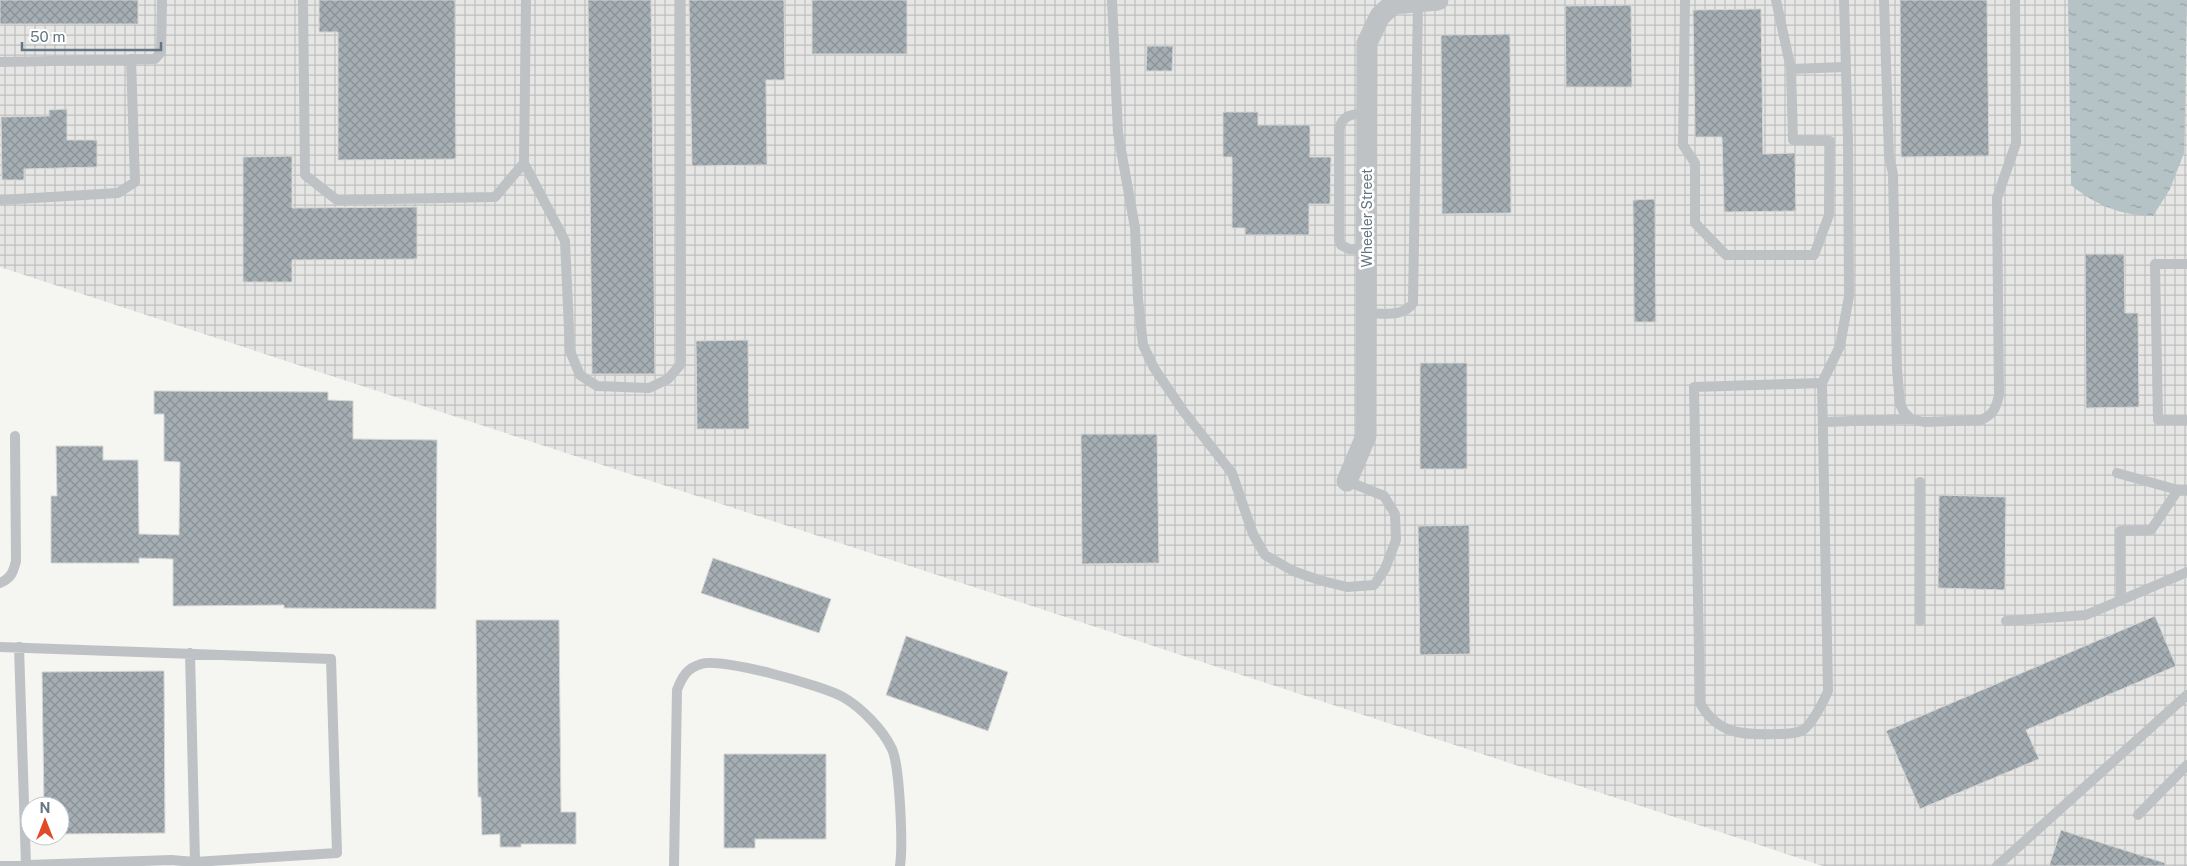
<svg xmlns="http://www.w3.org/2000/svg" width="2187" height="866" font-family="'Public Sans',sans-serif">
	<defs>
		<pattern id="industrial-grid" width="8" height="8" patternUnits="userSpaceOnUse" patternTransform="scale(1.25)"><rect width="8" height="8" fill="#e6e7e5"/><path d="M0 4h8M4 0v8" fill="none" stroke="#bec0bf"/></pattern>
		<pattern id="water-ripples" width="26" height="14" patternUnits="userSpaceOnUse" patternTransform="scale(1.25)"><rect width="26" height="14" fill="#b5c2c6"/><path d="M2 4q2-2 4 0t4 0M15 11q2-2 4 0t4 0" fill="none" stroke="#97a2a6"/></pattern>
		<pattern id="building-cross-hatch" width="8" height="8" patternUnits="userSpaceOnUse" patternTransform="scale(1.25)"><rect width="8" height="8" fill="#a5aeb3"/><path d="M0 0l8 8M0 8l8-8" fill="none" stroke="#8a9297"/></pattern>
	</defs>
	<rect width="100%" height="100%" fill="#f5f5f1"/>
	<path fill="url(#industrial-grid)" d="M0 0H2187V866H1823L0 267Z"/>
	<path fill="url(#water-ripples)" d="M2068 0H2187L2184 153 2170 189 2153 216C2122 216 2095 205 2071 185Z"/>
	<path fill="url(#building-cross-hatch)" stroke="#d6d6d4" d="M0 0H138V24H0Z
		M319 0H455L456 159 338 160V32H319Z
		M588 0H651L655 374H592Z
		M689 0H784L785 80H766L767 165 692 166Z
		M812 0H907V54H812Z
		M1900 0H1987L1989 156 1901 157Z
		M1631 5 1632 87H1566L1565 6Z
		M1761 9 1763 154 1795 153 1796 211 1724 212 1722 137H1695L1693 10Z
		M1510 34 1511 213 1442 214 1441 35Z
		M1147 46H1173L1172 71H1146Z
		M67 109V140H97V167L24 169V180H2L1 117 49 116V110Z
		M1223 112H1258V125H1310V157H1331L1330 204H1309V235H1245V228H1232V157H1223Z
		M292 156V208L417 207V259L292 260V282H243V157Z
		M1655 199 1656 322H1634L1633 200Z
		M2085 254H2124L2125 313H2138L2139 407 2086 408Z
		M748 340 749 429H697L696 341Z
		M1420 363H1467V469H1420Z
		M154 391 328 392V400L353 401V439L437 440 436 609 284 608V605L173 606V559L139 558V563H51V496H57L56 446H103V460H138L139 534 179 535 180 462 164 461V414H154Z
		M1081 434H1157L1159 563 1082 564Z
		M1939 495 2006 497 2005 590 1938 588Z
		M1469 525 1470 654 1420 655 1418 526Z
		M713 558 831 599 819 633 701 593Z
		M2155 616 2176 666 2026 730 2039 759 1920 809 1886 731Z
		M476 620H559L561 812H576V844H521V847H500V834L482 835 481 797H478Z
		M906 636 1008 672 988 731 886 695Z
		M164 671 165 833 60 834V806H44L42 672Z
		M724 754H826V839H755V848H724Z
		M2061 830 2165 863V866H2049Z"/>
	<g fill="none" stroke-linecap="round" stroke-linejoin="round">
		<path stroke="#bec2c5" stroke-width="10" d="M303 0 305 175 337 200 495 197 524 163 526 0
			M1112 0 1118 133 1135 228 1138 299 1143 345 1154 368 1184 412 1232 473 1253 534 1265 555 1293 571 1319 580 1347 587 1374 585 1385 569 1396 540 1395 514 1384 496 1347 481
			M1685 0 1683 145 1695 163V223L1726 255H1814L1829 215 1830 141 1793 140 1791 69 1776 0
			M1884 0 1889 156 1893 174 1897 369 1900 404 1904 412 1911 419 1924 422 1981 420C1994 414 1996 408 1999 395L1997 198 2016 143 2015 0
			M0 62 155 59 161 52 162 0
			M1791 69 1845 67
			M524 163 565 241 570 351 580 375 597 386 649 388 668 379 681 364 680 0
			M0 200 118 193 135 182 131 59
			M1367 250 1349 249 1341 245 1339 239V129C1343 114 1353 114 1367 113
			M2187 264H2155L2158 420H2187
			M1366 313C1382 313 1403 318 1413 303L1418 2
			M1822 383 1828 691C1824 701 1812 724 1803 730 1797 734 1784 734 1777 734 1743 735 1718 735 1700 703L1694 387 1822 383 1840 346 1849 296 1848 140 1844 0
			M1824 422 1911 419
			M2117 473 2178 490H2187
			M1920 482V621
			M0 583C11 578 13 573 16 561L15 436
			M2121 600 2120 531 2151 530 2178 490
			M2006 621 2086 615 2187 572
			M0 647 331 659 337 853 195 862 171 860 0 866
			M19 647 26 865
			M190 653 195 862
			M2138 815 2187 765
			M674 866 677 690C682 677 687 668 701 664 721 657 824 686 843 697 862 708 883 730 892 749 900 767 903 846 900 866
			M1997 866 2187 695"/>
		<path stroke="#bec2c5" stroke-width="21" d="M1347 481 1366 436 1367 43 1380 16 1393 4 1438 0"/>
	</g>
	<g text-anchor="middle" stroke-width="5" stroke-linejoin="round" paint-order="stroke">
		<g font-size="14" fill="#657682" stroke="#fff">
			<text transform="translate(1367 218) rotate(-90)" y="5">Wheeler Street</text>
		</g>
	</g>
	<g transform="translate(45 821)"><circle r="24" fill="#ffffff" stroke="#c1c8cd"/>
	<path d="M0-4L9 19L0 12L-9 19Z" fill="#e04a27"/>
	<text y="-8" font-size="14" font-weight="bold" text-anchor="middle" fill="#657682">N</text>
	</g>
	<path d="M22 42v8h139v-8" fill="none" stroke="#657682" stroke-width="2.5"/>
	<text x="30" y="42" font-size="15" fill="#657682" stroke="#ffffff" stroke-width="4" paint-order="stroke">50 m</text>
</svg>
